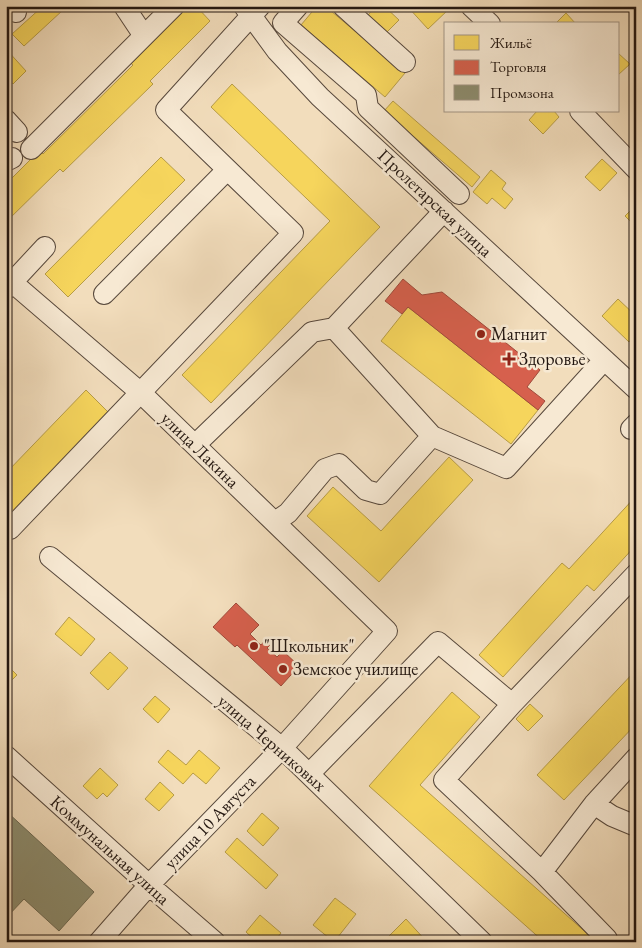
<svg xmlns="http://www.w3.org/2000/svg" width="642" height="948" font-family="'EB Garamond',serif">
	<rect width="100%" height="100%" fill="#f2ddbc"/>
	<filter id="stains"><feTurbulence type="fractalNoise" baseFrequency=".004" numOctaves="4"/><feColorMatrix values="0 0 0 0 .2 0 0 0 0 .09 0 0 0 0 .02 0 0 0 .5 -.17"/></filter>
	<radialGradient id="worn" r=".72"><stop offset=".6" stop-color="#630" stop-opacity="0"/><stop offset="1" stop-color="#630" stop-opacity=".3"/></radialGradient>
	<path fill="#f6d55c" stroke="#b79c46" d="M43 6H60L63 10 24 46 12 34Z
		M184 6H196L210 21 150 81 153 84 63 172 60 169 6 222V184L40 150 43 154 133 65 128 61Z
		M317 6H325L405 73 385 97 301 25Z
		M376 6H384L399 20 387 32 368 15Z
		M407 6H446L449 9 428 29Z
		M566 13 576 24H555Z
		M6 20 11 25 6 30Z
		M6 49 26 71 13 84 6 76Z
		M618 53 630 64 618 75Z
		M232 84 380 227 211 403 182 375 330 221 211 107Z
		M393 101 480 177 472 187 384 111Z
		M537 111H554L559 117 543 134 529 120Z
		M161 157 185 180 68 297 45 274Z
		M602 159 617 173 600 191 585 177Z
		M491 170 506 183 502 189 513 199 505 209 492 198 487 204 473 192Z
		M636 205V227L625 216Z
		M618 299 636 316V334L629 342 602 316Z
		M408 307 538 410 511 444 381 341Z
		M86 390 111 415 6 523V473Z
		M449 457 473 480 379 582 307 516 333 487 381 531Z
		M636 496V545L594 591 587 585 503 677 479 655 562 563 569 569Z
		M69 617 95 639 81 656 55 634Z
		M110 652 128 668 108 690 90 673Z
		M6 664 17 675 6 686Z
		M636 670V724L564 800 537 775Z
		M452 692 480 717 420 785 591 937 586 942H544L369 786Z
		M155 696 170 709 158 723 143 709Z
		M530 704 543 716 528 731 516 719Z
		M168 750 186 765 199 750 220 768 206 784 193 773 183 784 158 762Z
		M100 768 118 785 107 797 103 793 97 799 83 786Z
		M160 782 174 795 159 811 145 799Z
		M262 813 279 828 263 846 247 831Z
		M237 838 278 875 266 889 225 852Z
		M335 898 356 914 334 942 313 925Z
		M260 915 281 933 274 942H257L246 932Z
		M406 919 427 942H389L386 939Z
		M12 937 18 942H7Z"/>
	<path fill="#d6604d" stroke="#a04a3b" d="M403 279 422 295 442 292 540 370 527 387 545 401 538 410 408 307 402 314 385 301Z
		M236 603 259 625 250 634 261 645 267 638 272 643 267 648 277 657 283 651 299 666 281 686 237 645 235 647 213 627Z"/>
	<path fill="#8c8c6e" stroke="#6c6952" d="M6 811 94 892 59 931 24 899 6 918Z"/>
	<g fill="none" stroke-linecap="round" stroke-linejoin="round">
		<defs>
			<path id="minor" d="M11 6 16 12
				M124 6 144 36
				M244 6 277 51 320 97 636 389
				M298 6 283 23 366 95 368 108 459 194
				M343 6 405 62
				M471 6 490 24
				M580 111 636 169
				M6 120 17 132
				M31 149 174 6
				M6 161 12 158
				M444 211 334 328 432 436 506 468 604 360
				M6 277 141 393 387 631 282 748 149 885 99 942
				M6 289 45 247
				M104 294 227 170
				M631 429 636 424
				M195 445 312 332 334 328
				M275 522 288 513 325 469 339 464 366 490 380 494 432 436
				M10 529 293 233 166 110 260 6
				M50 557 282 748 482 942
				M6 756 149 885 215 942
				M310 773 438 642 512 704
				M594 804 612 816 636 826
				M542 872 594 804 636 758
				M605 942 607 939 542 872 444 780 512 704 636 574"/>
		</defs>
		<use href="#minor" stroke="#57483c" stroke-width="22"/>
		<use href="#minor" stroke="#f7e9d3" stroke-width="20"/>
	</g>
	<g fill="#8f2418" stroke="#f7e9d3" stroke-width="2">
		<circle cx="481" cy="334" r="5"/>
		<path d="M506.5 351.5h5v5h5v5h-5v5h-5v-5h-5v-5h5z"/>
		<circle cx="254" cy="646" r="5"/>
		<circle cx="283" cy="669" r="5"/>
	</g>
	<g text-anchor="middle" stroke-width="5" stroke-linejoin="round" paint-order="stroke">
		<g font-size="18" fill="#231711" stroke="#f7e9d3">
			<text transform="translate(435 203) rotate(43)" y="6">Пролетарская улица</text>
			<text transform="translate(200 450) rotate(44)" y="6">улица Лакина</text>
			<text transform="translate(272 743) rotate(41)" y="6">улица Черниковых</text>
			<text transform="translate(210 822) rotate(-46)" y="6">улица 10 Августа</text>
			<text transform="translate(110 850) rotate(42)" y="6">Коммунальная улица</text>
		</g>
		<g font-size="18" fill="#231711" stroke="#f7e9d3" text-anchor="start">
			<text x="491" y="340">Магнит</text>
			<text x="519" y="365">Здоровье</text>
			<text x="264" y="652">"Школьник"</text>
			<text x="293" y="675">Земское училище</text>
		</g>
	</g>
	<rect width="642" height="948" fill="none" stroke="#f2ddbc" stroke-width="25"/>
	<rect x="8" y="8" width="627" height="933" fill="none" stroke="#231711" stroke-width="2.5"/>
	<rect x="12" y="12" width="617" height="923" fill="none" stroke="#231711"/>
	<rect x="444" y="22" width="175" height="90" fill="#f7e9d3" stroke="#a29585"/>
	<rect x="454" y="35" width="25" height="15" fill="#f6d55c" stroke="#a29585"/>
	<text x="490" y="48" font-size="15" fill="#231711">Жильё</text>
	<rect x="454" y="60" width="25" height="15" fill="#d6604d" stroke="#a29585"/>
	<text x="490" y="72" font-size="15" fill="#231711">Торговля</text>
	<rect x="454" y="85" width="25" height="15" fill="#8c8c6e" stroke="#a29585"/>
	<text x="490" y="98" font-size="15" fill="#231711">Промзона</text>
	<rect width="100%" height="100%" filter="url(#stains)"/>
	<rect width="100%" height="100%" fill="url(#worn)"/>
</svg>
